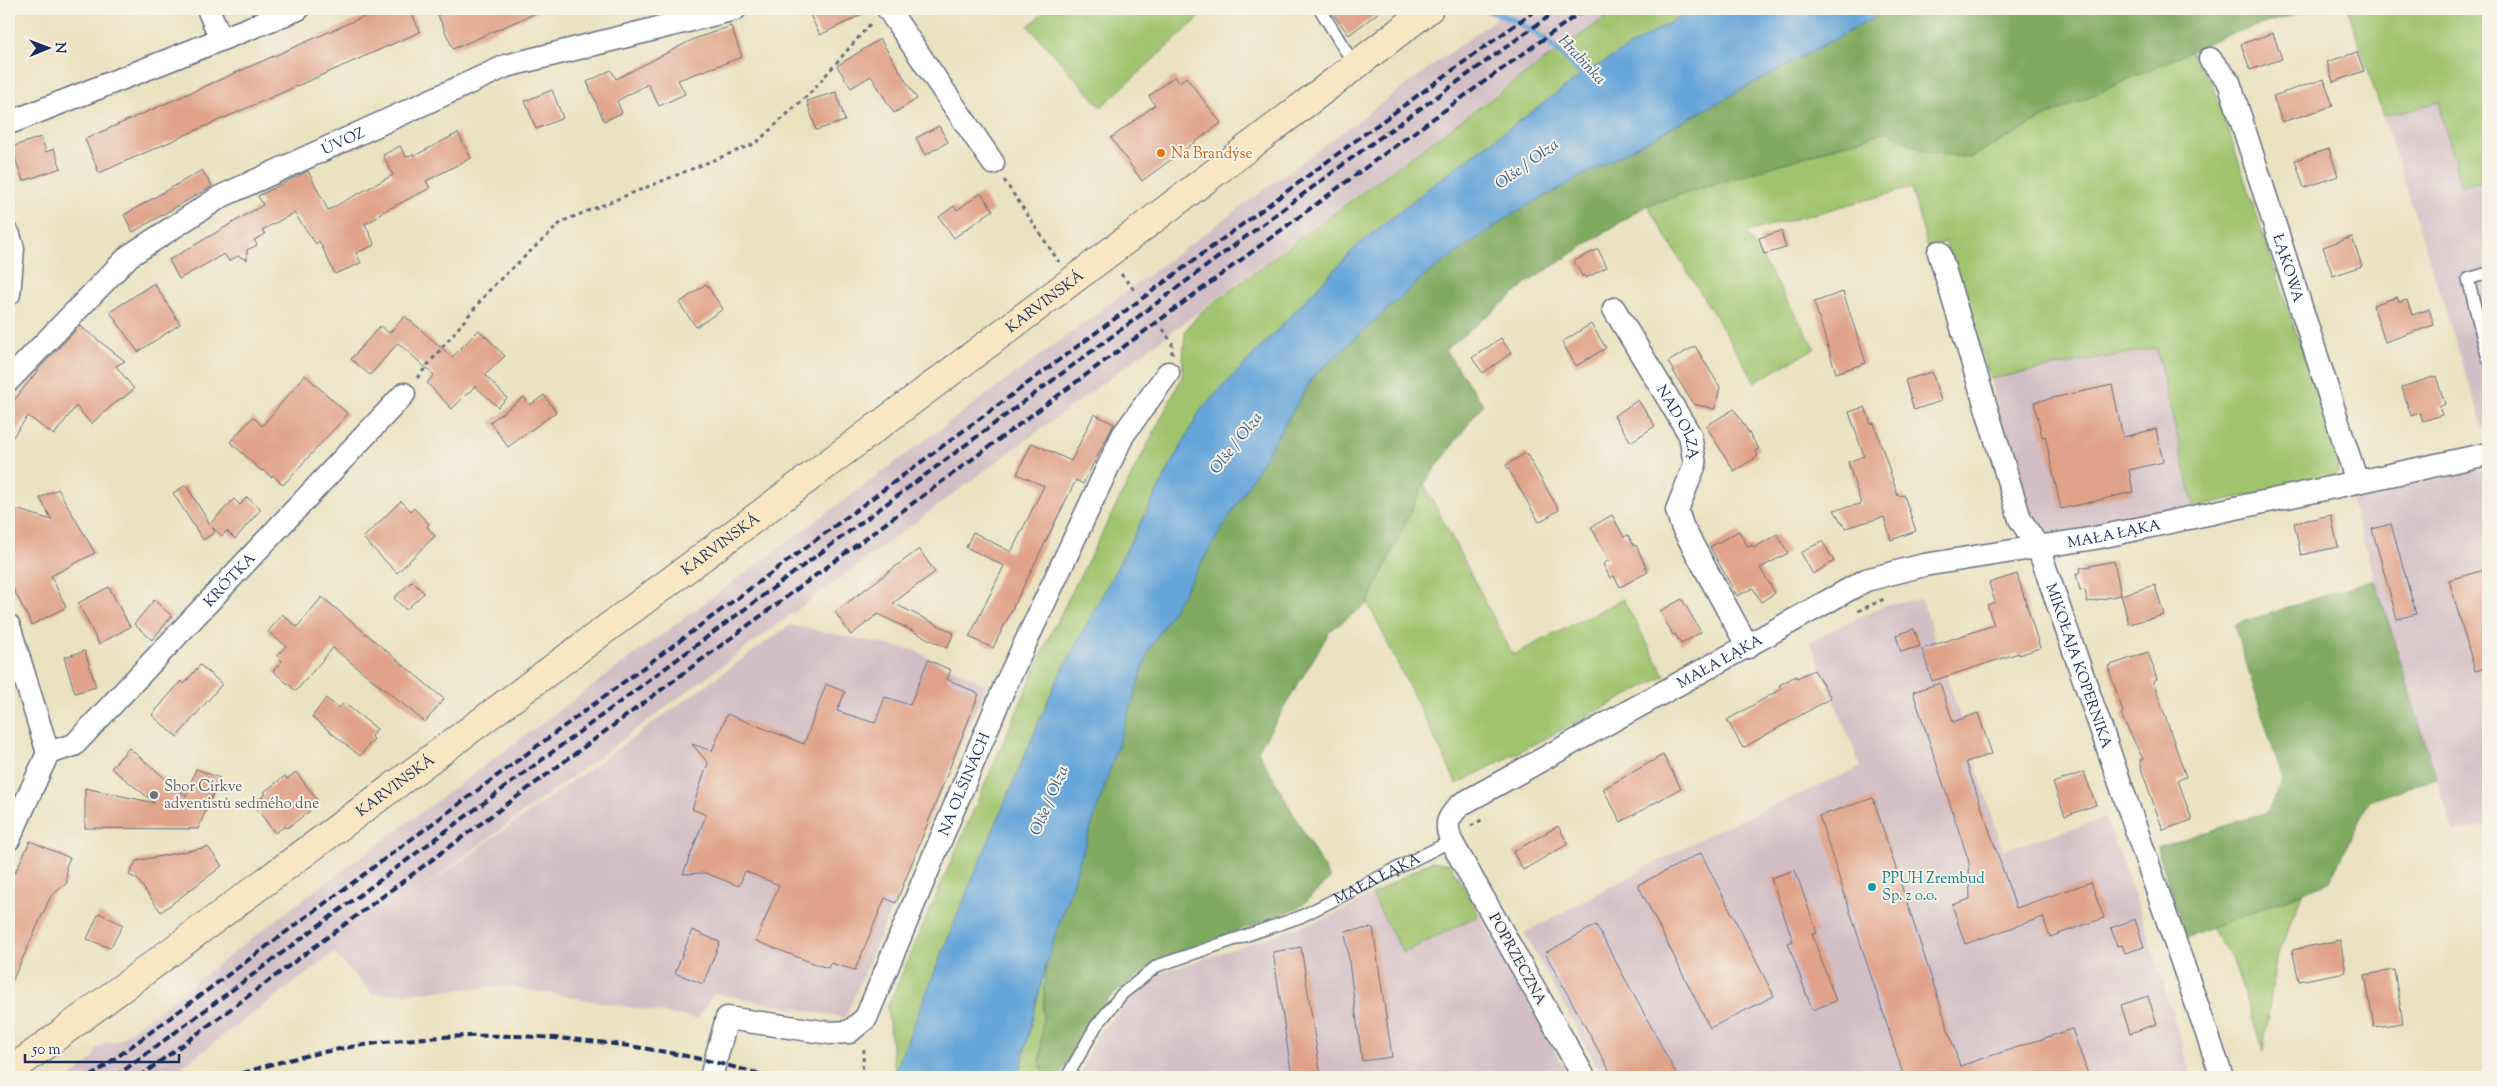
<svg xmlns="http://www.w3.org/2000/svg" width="2497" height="1086" font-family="'Sorts Mill Goudy',serif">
	<rect width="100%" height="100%" fill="#f7f3e8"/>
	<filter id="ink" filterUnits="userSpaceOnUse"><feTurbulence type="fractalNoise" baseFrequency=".02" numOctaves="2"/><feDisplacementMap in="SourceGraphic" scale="10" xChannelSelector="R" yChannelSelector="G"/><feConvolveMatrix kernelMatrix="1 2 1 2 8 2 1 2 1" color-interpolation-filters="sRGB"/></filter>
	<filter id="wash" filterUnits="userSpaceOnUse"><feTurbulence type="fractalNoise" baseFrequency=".0096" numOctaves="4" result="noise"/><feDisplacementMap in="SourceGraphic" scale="20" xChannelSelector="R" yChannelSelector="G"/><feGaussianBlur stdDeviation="1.12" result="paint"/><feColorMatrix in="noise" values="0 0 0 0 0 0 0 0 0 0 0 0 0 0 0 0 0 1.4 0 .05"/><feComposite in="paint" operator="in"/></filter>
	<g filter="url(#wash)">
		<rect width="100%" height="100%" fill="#eae2c0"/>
		<path fill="#d2bec4" d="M1509 9H1618L1494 95 1344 204 387 914 790 625 913 650 986 685 845 1018 714 993 698 1019 506 986 373 995 334 953 168 1077H70L93 1059 96 1049 107 1042 118 1041 293 907Z
			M2439 102 2461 186 2488 179V426L2483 427 2383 116Z
			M2156 348 2194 507 2045 536 2029 519 1990 379Z
			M2488 468V825L2453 832 2350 498Z
			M1922 599 2003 850 2106 818 2139 907 2192 1077H1603L1524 933 1711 833 1861 767 1810 641 1888 604Z
			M1372 895 1403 953 1479 915 1569 1077H1079L1095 1038 1153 976 1334 915Z"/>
		<path fill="#a0c46e" stroke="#5e7a66" d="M1048 9H1209L1101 107 1028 26Z
			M1618 9H1693L1582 75 1435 183 1358 245 1200 411 1055 684 957 916 895 1072 887 1008 1052 631 1182 377 1185 331 1200 313C1338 209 1477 107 1618 9Z
			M2348 9H2488V179L2461 186 2439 102 2383 116Z
			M2190 51 2213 85 2337 455 2338 471 2335 476 2194 507 2156 348 1990 379 1945 242 1928 248 1911 188 1746 232 1815 348 1755 382 1647 205 1888 131 1923 151 1969 158 2049 115Z
			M1424 484 1513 655 1623 599 1665 676 1457 784 1368 603Z
			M1431 861 1450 864 1479 915 1403 953 1372 895Z
			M2302 893 2276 960 2263 1051 2232 958 2210 928Z
			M1046 964 1040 1060 1043 1077H1018Z"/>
		<path fill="#80aa61" stroke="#4e6c60" d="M1890 9H2312L2224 36 2049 115 1969 158 1923 151 1888 131 1647 205 1533 279 1445 350 1483 404 1424 484 1368 603 1330 631 1258 751 1330 879 1299 908 1158 960 1108 999 1059 1077H1043L1040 1060 1046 964 1149 650 1313 377 1423 277 1514 213Z
			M2375 579 2436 778 2369 801 2329 882 2186 938 2157 848 2267 812 2283 781 2234 625Z"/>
		<path fill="#66a5d9" stroke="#406a9c" d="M1693 9H1890L1514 213 1423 277 1313 377 1149 650 1046 964 1018 1077H893L957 916 1055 684 1200 411 1358 245 1435 183 1582 75Z"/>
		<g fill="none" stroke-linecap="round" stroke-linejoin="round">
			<path stroke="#66a5d9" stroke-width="6" d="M1484 9C1530 23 1556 45 1587 81"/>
		</g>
		<g id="blocks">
			<path fill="#e0a288" d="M381 9H410L420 32 99 173 85 139Z
				M447 9H545L453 49 437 13Z
				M807 9H873L820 35Z
				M1329 9H1383L1349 35Z
				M731 26 742 57 678 80 685 94 659 106 648 84 617 101 622 113 604 121 587 82 611 70 616 79 694 39Z
				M2273 33 2282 59 2250 70 2241 44Z
				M880 39 917 99 894 113 871 76 851 88 837 66Z
				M2357 52 2364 71 2333 82 2327 62Z
				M1175 76 1179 82 1186 77 1221 123 1142 181 1111 138 1155 105 1149 96Z
				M2324 79 2333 106 2282 122 2273 96Z
				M552 90 563 118 536 129 525 101Z
				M836 92 845 121 816 130 807 101Z
				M939 126 948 142 925 155 916 138Z
				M458 133 471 158 426 181 430 188 379 214 380 216 365 224 375 245 356 253 361 263 335 274 319 241 316 244 294 213 262 230 265 234 254 240 257 245 247 250V260L238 256 229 261 224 254 179 279 169 260 263 205 258 196 308 171 328 210 393 175 383 155 400 146 406 157 413 154 414 156Z
				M41 137 46 152 54 149 61 168 23 181 11 147Z
				M2329 149 2338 176 2304 188 2295 160Z
				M202 170 212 186 133 232 124 215Z
				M981 193 993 210 954 238 939 217 954 206 957 210Z
				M1781 231 1786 248 1764 254 1759 238Z
				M2352 237 2362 266 2333 276 2323 247Z
				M1598 249 1607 267 1586 278 1584 275 1582 276 1574 261Z
				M154 283 180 324 138 352 110 312Z
				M706 284 723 309 696 327 679 303Z
				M1843 292 1866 363 1836 373 1814 302Z
				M2397 297 2399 302 2407 300 2412 315 2429 309 2434 325 2385 342 2373 305Z
				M405 316 452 357 479 330 505 356 485 375 507 398 498 407 475 386 452 409 427 383 434 375 398 343 370 375 351 359 380 326 389 333Z
				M1591 324 1606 348 1576 366 1562 342Z
				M80 326 125 361 116 366 134 389 122 399 121 398 91 424 76 406 54 435 28 416 9 442V407L42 365Z
				M1501 338 1511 353 1483 373 1472 358Z
				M1695 346 1720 387 1715 409 1693 404 1668 362Z
				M1932 372 1941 401 1914 410 1905 380Z
				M305 375 348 414 283 485 273 475 271 477 263 470 262 471 230 442 253 417 262 426Z
				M2436 376 2445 404 2439 407 2442 415 2423 421 2420 413 2411 416 2402 387Z
				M2112 385 2123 437 2156 429 2163 462 2129 470 2133 492 2061 509 2045 436 2042 437 2034 402Z
				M544 395 556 412 508 447 490 422 524 397 530 405Z
				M1638 400 1655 426 1631 442 1614 416Z
				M1865 407 1871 424 1874 423 1898 496 1904 495 1916 531 1891 540 1884 517 1845 528 1834 510 1861 504 1848 462 1864 456 1849 412Z
				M1734 409 1759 449 1755 451 1758 456 1734 471 1706 426Z
				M1094 414 1114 424 1083 484 1076 480 993 648 969 637 1004 566 966 547 973 532 1011 552 1044 486 1017 474 1032 443 1071 461Z
				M1526 453 1559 510 1539 522 1506 465Z
				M186 485 210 524 234 499 240 505 247 497 261 509 235 539 227 531 222 536 212 527 215 532 203 540 173 493Z
				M58 489 95 553 51 576 66 607 32 625 9 581V515L19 510 52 520 40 498Z
				M401 501 411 511 414 508 429 524 427 527 435 536 397 573 363 538Z
				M1612 515 1624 537 1628 535 1634 546 1636 545 1648 572 1620 587 1614 576 1610 578 1603 564 1609 560 1591 527Z
				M2331 515 2338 547 2301 555 2294 523Z
				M2391 524 2416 614 2397 619 2372 529Z
				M1739 531 1748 547 1752 545 1754 548 1777 534 1788 553 1760 568 1775 593 1761 602 1753 588 1737 596 1710 547Z
				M1822 541 1834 561 1813 574 1801 553Z
				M919 549 935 572 893 603 954 633 947 648 878 614 851 635 835 612Z
				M2114 561 2121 595 2087 602 2085 590 2080 591 2076 574 2081 572 2080 568Z
				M2488 569V667L2475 671 2449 580Z
				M2017 574 2040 648 2019 655V653L1932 681 1922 649 1994 625 1987 605 1995 602 1989 583Z
				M412 581 424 593 406 610 394 598Z
				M2155 585 2164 615 2129 624 2121 595Z
				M109 587 130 627 99 644 78 603Z
				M322 597 444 699 425 722 333 648 296 691 273 671 282 661 277 656 286 646 268 632 282 614 297 627Z
				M1682 599 1701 632 1681 644 1675 634 1673 635 1660 611Z
				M154 600 172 616 152 640 134 624Z
				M1914 629 1920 646 1901 652 1896 635Z
				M85 651 96 687 75 693 64 657Z
				M2148 652 2157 679 2153 681 2186 777 2178 780 2192 820 2163 830 2142 771 2140 760 2143 759 2121 715 2123 712 2108 666Z
				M928 660 951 670 947 679 979 694 896 903 885 898 855 970 830 963 828 968 818 965 756 941 779 885 745 871 739 886 705 873 683 874 706 815 692 809 708 763 692 744 712 751 727 714 804 744 826 684 845 692 837 711 875 723 885 697 910 705Z
				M200 665 222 684 177 737 152 715 181 681 184 684Z
				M1814 670 1831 698 1743 748 1727 720 1781 689 1779 685 1796 676 1797 678Z
				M1940 683 1953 722 1978 713 1992 754 1966 762 2016 908 2091 882 2104 918 2050 937 2043 917 1965 944 1952 905 1970 899 1969 862 1913 692Z
				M326 698 338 708 344 703 377 729 371 736 374 739 360 756 312 717Z
				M129 748 186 796 196 769 220 778 198 829 85 828V788L155 803 111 768Z
				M1663 755 1681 788 1621 822 1603 789Z
				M296 772 318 801 308 809 310 811 287 828 285 826 275 833 253 804 266 794 264 792 285 776 287 779Z
				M2084 772 2096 805 2065 816 2053 783Z
				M1873 798 1960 1066 2072 1029 2089 1077H1904L1819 816Z
				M1558 826 1568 844 1523 870 1513 852Z
				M30 841 70 858 66 866 67 883 51 896 9 988V870L15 873Z
				M208 847 222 866 161 912 137 879 129 875 136 861Z
				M1701 853 1774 996 1710 1028 1638 885Z
				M1795 870 1817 933 1812 934 1836 1001 1812 1010 1788 943 1793 941 1771 878Z
				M99 913 123 925 110 948 87 939Z
				M2135 919 2144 947 2125 953 2122 945 2117 946 2111 928Z
				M1596 925 1649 1023 1678 1077H1613L1545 953Z
				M1373 928 1392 1057 1362 1061 1345 931Z
				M692 930 720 942 703 984 675 973Z
				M2340 940 2346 972 2299 981 2292 950Z
				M1301 947 1321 1077H1292L1273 952Z
				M2394 970 2403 1023 2374 1027 2365 975Z
				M2148 996 2157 1024 2130 1033 2121 1005Z"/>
		</g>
	</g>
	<g filter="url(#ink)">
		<use href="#blocks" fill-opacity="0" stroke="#636e80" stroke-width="1"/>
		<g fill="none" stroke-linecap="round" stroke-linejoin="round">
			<defs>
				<g id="lane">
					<path d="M1320 9 1355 66"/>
					<path d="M2488 273 2468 279 2488 359"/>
					<path id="s1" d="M1067 1077 1096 1026 1122 994 1157 966 1300 917 1451 841"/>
				</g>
				<g id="street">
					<path d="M208 9 221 39"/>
					<path d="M888 9 993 163"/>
					<path id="s2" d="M2210 59 2229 82 2357 482"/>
					<path d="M9 123 298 9"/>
					<path d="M9 235 13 249 9 294"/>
					<path id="s3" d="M1939 252 2020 519 2038 547 2222 1077"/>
					<path id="s4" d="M1614 309 1690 435 1695 464 1677 510 1682 526 1748 647"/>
					<path id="s5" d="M9 380 129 256 220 197 506 66 735 9"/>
					<path d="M9 626 48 753 9 839"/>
					<path id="s6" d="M48 753 74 745 404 394"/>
					<path id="s7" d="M711 1077 727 1018 830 1033 849 1032 866 1018 1005 686 1123 435 1168 373"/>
					<path id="s8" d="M1584 1077 1451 841C1445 823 1447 819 1460 805L1866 580 1924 565 2095 538 2488 454"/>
				</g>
				<g id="secondary">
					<path id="s9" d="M9 1072C483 719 960 370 1429 9"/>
				</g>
			</defs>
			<use href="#lane" stroke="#636e80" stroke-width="14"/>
			<use href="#street" stroke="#636e80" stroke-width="25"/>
			<use href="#secondary" stroke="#636e80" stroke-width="30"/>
			<path stroke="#636e80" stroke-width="3" stroke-dasharray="4 4" stroke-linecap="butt" d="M1004 180 1059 262
				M1121 274 1135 291
				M1163 329 1172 343V354
				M417 378 492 287 563 221 756 143 811 92 872 22
				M1858 611 1884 599
				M1471 826 1485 818
				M862 1077 864 1049"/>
			<use href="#lane" stroke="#fff" stroke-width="11"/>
			<use href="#street" stroke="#fff" stroke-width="22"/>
			<use href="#secondary" stroke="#f9e7c3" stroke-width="28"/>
			<path stroke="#1b2f5e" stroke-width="4" stroke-dasharray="8 4" stroke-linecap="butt" d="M90 1077 1355 141 1537 9
				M115 1077 1364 149 1559 9
				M139 1077 1373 162 1585 9
				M231 1077C404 1018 597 1026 770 1077"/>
		</g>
	</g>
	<circle fill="#e8710a" stroke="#f7f3e8" stroke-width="2" cx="1161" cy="153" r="5"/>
	<circle fill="#6b7280" stroke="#f7f3e8" stroke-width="2" cx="154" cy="795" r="5"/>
	<circle fill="#0f9aa8" stroke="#f7f3e8" stroke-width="2" cx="1872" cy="887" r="5"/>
	<g text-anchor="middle" stroke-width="4" stroke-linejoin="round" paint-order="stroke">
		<g font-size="15" fill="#1b2f5e" stroke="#f7f3e8">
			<text dy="5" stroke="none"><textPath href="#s5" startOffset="416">ÚVOZ</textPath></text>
			<text dy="5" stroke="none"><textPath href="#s2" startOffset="225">ŁĄKOWA</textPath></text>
			<text dy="5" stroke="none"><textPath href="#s9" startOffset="1291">KARVINSKÁ</textPath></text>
			<text dy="5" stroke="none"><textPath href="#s4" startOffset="131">NAD OLZĄ</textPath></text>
			<text dy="5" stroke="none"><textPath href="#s8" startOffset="1028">MAŁA ŁĄKA</textPath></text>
			<text dy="5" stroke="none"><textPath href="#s9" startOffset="886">KARVINSKÁ</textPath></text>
			<text dy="5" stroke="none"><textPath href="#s6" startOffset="254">KRÓTKA</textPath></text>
			<text dy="5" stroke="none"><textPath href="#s8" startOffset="608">MAŁA ŁĄKA</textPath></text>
			<text dy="5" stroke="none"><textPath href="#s3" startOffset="438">MIKOŁAJA KOPERNIKA</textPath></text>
			<text dy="5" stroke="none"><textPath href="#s7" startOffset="460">NA OLŠINÁCH</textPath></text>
			<text dy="5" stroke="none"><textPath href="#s9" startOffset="481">KARVINSKÁ</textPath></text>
			<text dy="5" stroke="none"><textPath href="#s1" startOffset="382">MAŁA ŁĄKA</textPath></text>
			<text transform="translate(1518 959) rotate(61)" y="5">POPRZECZNA</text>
		</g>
		<g font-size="15" fill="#c56008" stroke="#f7f3e8" text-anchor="start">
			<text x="1171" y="158">Na Brandýse</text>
		</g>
		<g font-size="15" fill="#5b616d" stroke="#f7f3e8" text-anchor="start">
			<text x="164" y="791">Sbor Církve<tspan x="164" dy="17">adventistů sedmého dne</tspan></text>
		</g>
		<g font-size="15" fill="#0d838f" stroke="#f7f3e8" text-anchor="start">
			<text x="1882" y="883">PPUH Zrembud<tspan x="1882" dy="17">Sp. z o.o.</tspan></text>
		</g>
		<g font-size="16" font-style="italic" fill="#355889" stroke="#f7f3e8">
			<text transform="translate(1583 59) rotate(47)" y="6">Hrabinka</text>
			<text transform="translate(1526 163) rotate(-36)" y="6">Olše / Olza</text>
			<text transform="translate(1235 442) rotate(-52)" y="6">Olše / Olza</text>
			<text transform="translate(1048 800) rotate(-67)" y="6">Olše / Olza</text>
		</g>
	</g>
	<rect width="2497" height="1086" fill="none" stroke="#f7f3e8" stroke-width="30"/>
	<g transform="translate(48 48) rotate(89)" stroke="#f7f3e8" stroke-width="4" paint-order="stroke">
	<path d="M0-4L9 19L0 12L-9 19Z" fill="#1b2f5e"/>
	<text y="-8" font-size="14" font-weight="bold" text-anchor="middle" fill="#1b2f5e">N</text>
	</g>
	<path d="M25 1054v8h154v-8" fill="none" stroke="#1b2f5e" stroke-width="2.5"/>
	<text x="32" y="1054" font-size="15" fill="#1b2f5e" stroke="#f7f3e8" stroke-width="4" paint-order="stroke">50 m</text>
</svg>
